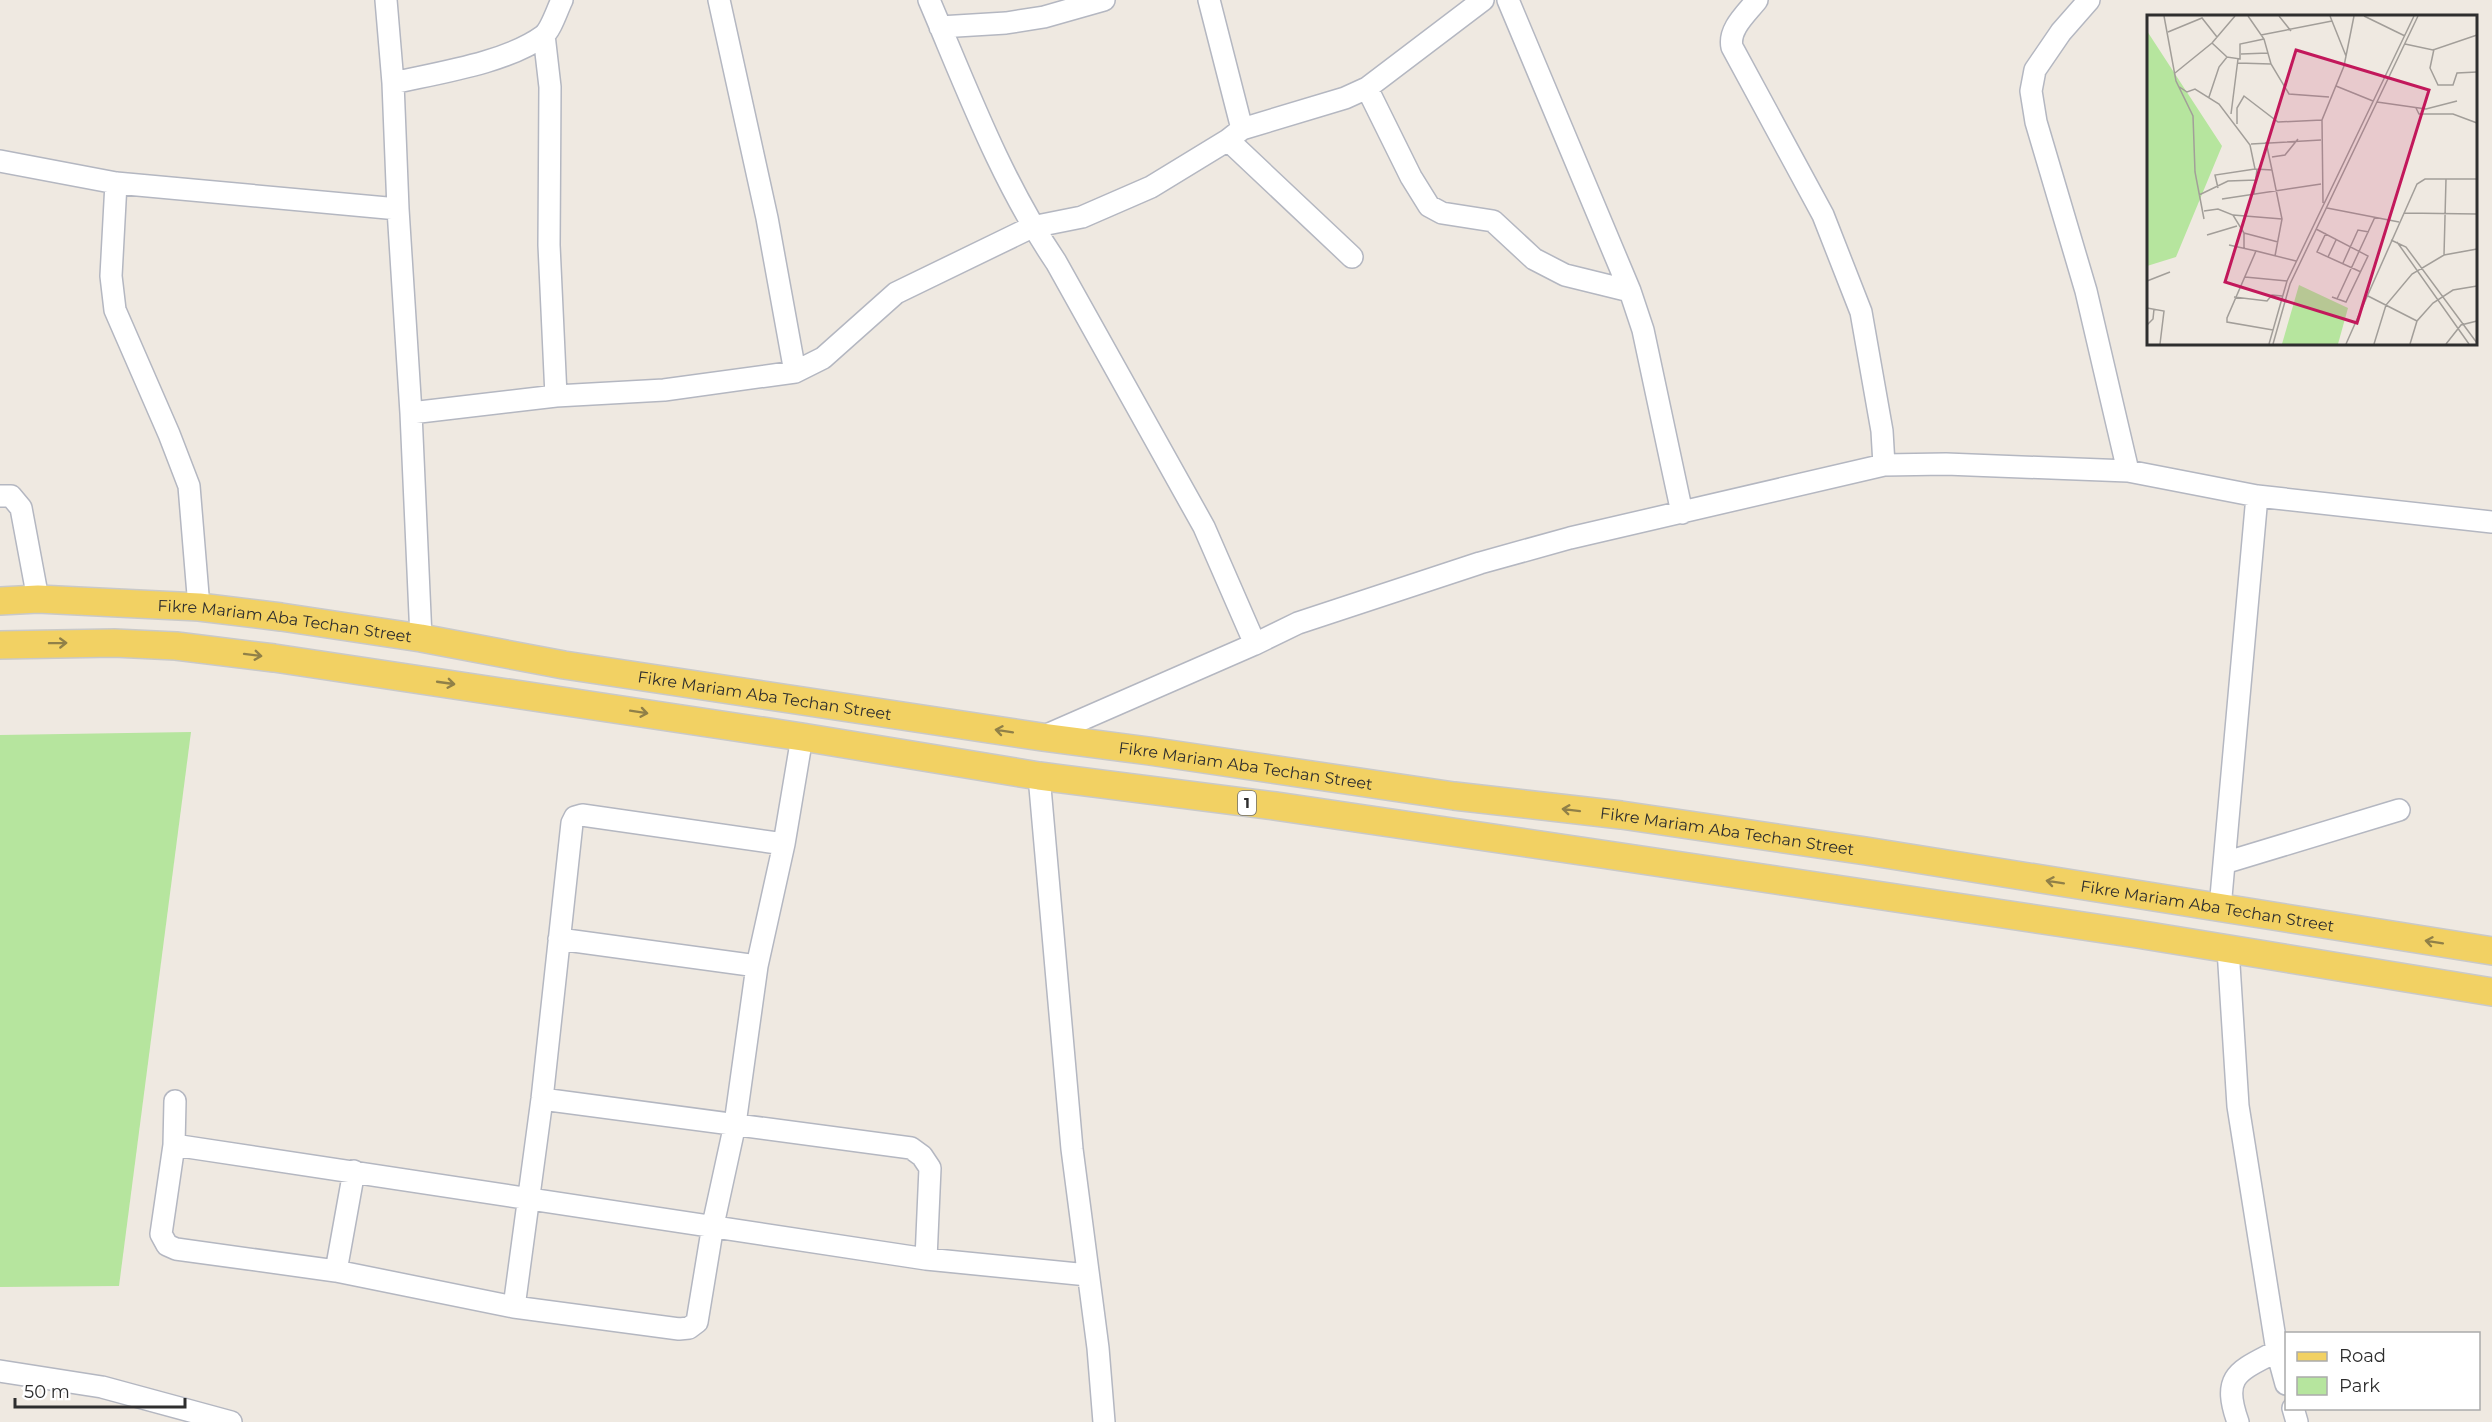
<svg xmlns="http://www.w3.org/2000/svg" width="2492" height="1422" font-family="Montserrat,sans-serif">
	<rect width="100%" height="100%" fill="#efe9e1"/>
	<path fill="#b6e59e" d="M191 732 119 1286 0 1287V735Z"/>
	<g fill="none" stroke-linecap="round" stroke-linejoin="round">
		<defs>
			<path id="minor" d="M386 0 393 83 398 209
				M719 0 767 218 795 372
				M929 0C967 89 1001 181 1056 262L1204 527 1255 644
				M1508 0 1630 291 1643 330 1682 513
				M1757 0C1747 13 1728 29 1732 47L1823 215 1861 312 1882 431 1884 465
				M2089 0 2061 32 2035 70 2031 91 2036 122 2086 291 2128 471
				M940 27 1006 23 1044 17 1104 0
				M544 35 550 87 549 245 556 396
				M393 83C437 73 506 63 543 36 551 30 557 10 562 0
				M1367 88 1411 177 1429 206 1442 213 1493 221 1534 259 1565 275 1630 291
				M1242 129 1345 98 1367 88 1483 0
				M1228 140 1352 257
				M0 161 116 183 398 209 411 413 421 638
				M116 183 111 276 115 310 169 434 189 486 199 607
				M411 413 556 396 664 390 795 372 823 358 896 293 1032 227 1082 217 1151 187 1228 140 1242 129 1209 0
				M0 496H11L21 508 38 599
				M1042 737 1255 644 1298 623 1480 563 1570 538 1884 465 1946 464 2128 471 2257 496 2492 522
				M1039 776 1072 1149 1098 1348 1104 1422
				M2224 863 2399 810
				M2220 908 2257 496
				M559 939 757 966
				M2228 949 2238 1106 2277 1351 2286 1384
				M542 1099 911 1148 922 1156 930 1168 926 1259
				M175 1101 174 1145 161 1234 167 1245 176 1249 336 1271 514 1307 679 1329 689 1328 697 1322 713 1225 735 1124 757 966 784 844 802 737
				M174 1145 926 1259 1088 1275
				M336 1271 354 1171
				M514 1307 542 1099 572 823 575 817 582 815 784 844
				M0 1371 102 1387 231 1422
				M2293 1408 2297 1422
				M2238 1422C2221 1375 2239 1371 2277 1351"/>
			<g id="major">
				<path id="s1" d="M0 601 38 599 199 607 281 617 421 638 564 665 1042 737 1149 751 1454 796 1621 815 1866 851 2492 951"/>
				<path d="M0 645 114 643 176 646 274 658 802 737 1039 776 1275 806 1608 855 2137 934 2492 992"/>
			</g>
		</defs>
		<use href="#minor" stroke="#b4b7c1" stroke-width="24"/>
		<use href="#major" stroke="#c9c9c9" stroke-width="30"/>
		<use href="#minor" stroke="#fff" stroke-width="21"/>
		<use href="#major" stroke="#f2d163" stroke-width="27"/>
	</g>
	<defs><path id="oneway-shaft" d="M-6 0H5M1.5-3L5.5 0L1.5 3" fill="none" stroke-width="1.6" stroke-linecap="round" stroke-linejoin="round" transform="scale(1.5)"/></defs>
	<g stroke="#908048">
		<use href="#oneway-shaft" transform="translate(58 643) rotate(-1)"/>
		<use href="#oneway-shaft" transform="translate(253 655) rotate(7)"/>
		<use href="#oneway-shaft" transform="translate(446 683) rotate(8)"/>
		<use href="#oneway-shaft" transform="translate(639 712) rotate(9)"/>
		<use href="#oneway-shaft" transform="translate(1004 731) rotate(-171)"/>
		<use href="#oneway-shaft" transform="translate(1571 810) rotate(-173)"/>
		<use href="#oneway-shaft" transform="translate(2055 882) rotate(-171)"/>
		<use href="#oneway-shaft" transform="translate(2434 942) rotate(-171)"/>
	</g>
	<g text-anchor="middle" stroke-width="4.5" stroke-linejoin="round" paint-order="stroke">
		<rect fill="#fff" stroke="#6d6d6d" stroke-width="1.5" x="1238" y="791" width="18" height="24" rx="4.5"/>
		<g font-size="15" font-weight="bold" fill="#2e2e2e">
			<text x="1247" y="808">1</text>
		</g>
		<g font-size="16" fill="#2e2e2e" stroke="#fff">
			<text dy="6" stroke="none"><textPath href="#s1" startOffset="286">Fikre Mariam Aba Techan Street</textPath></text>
			<text dy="6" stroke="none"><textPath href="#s1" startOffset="772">Fikre Mariam Aba Techan Street</textPath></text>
			<text dy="6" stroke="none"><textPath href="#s1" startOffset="1258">Fikre Mariam Aba Techan Street</textPath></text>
			<text dy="6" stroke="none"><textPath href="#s1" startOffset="1744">Fikre Mariam Aba Techan Street</textPath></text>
			<text dy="6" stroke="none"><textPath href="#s1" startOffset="2230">Fikre Mariam Aba Techan Street</textPath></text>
		</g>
	</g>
	<g transform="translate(2147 15)">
		<rect width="330" height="330" fill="#efe9e1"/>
		<path d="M0 16 75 131 29 242 0 251ZM152 270 201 293 191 329H135Z" fill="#b6e59e"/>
		<path fill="none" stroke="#a29e99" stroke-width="1.5" d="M17 1 29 66 46 101 48 157 57 204M101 1 117 24 124 49 142 79 182 82M132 1 144 16M183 1 199 41M217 1 258 21M21 17 55 3 70 22M114 20 185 6M65 28 80 42M258 29 286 35 330 20M287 34 283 53 291 70H306L310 58 330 57M94 39 121 38M91 48 124 49M28 58 65 28 88 1M31 71 40 77 48 74 72 89 103 130 108 154 125 155 135 204 128 241M189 71 226 86M62 82 72 52 80 42 93 44V29L117 24M230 87 279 94 310 86M269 93 272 99H306L330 108M84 99 91 44M90 109V93L97 81 131 107 175 105M119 127 125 155M104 129 174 125M125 142 138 140 151 124M71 173 68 160 108 154M107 179 110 154M52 180 81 166 109 165M75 184 174 169M176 188 175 105 197 51 207 1M180 193 252 207M57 196 71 194 86 200 97 218V233M257 198 330 199M86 200 135 204M169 214 221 241 199 287 185 282M97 218 131 227M179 218 170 237 214 257M60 220 90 211M244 225 259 232 330 328M250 227 322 329M82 230 109 236M297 240 299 164M181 242 189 225M196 248 211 215 222 217M98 262 140 266M0 266 23 257M221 281 270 306M87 282 120 286 125 280 135 281M190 284 228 202M0 293 17 296 13 329M0 310 6 304 7 294M126 315 80 307V303L109 236 149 246M122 329 140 266 267 1M126 329 143 269 271 1M199 329 270 169 278 164H330M227 329 239 290 265 259 297 240 330 234M263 329 270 306 286 288 306 275 330 271M299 329 314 310 330 306"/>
		<path fill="#c2185b" fill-opacity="0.15" stroke="#c2185b" stroke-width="3" d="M149 35 282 75 210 308 78 267Z"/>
		<rect width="330" height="330" fill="none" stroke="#2e2e2e" stroke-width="3"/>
	</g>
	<rect x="2285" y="1332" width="195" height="78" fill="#ffffff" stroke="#ababab" stroke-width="1.5"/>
	<rect x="2297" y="1352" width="30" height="9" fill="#f2d163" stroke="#ababab" stroke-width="1.5"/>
	<text x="2339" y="1362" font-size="18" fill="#2e2e2e">Road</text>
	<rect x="2297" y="1377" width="30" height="18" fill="#b6e59e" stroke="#ababab" stroke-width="1.5"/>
	<text x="2339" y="1392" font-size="18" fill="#2e2e2e">Park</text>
	<path d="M15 1398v9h170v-9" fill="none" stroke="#2e2e2e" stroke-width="3"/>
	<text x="24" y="1398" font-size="18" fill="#2e2e2e" stroke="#ffffff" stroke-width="4.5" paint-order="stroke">50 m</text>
</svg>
